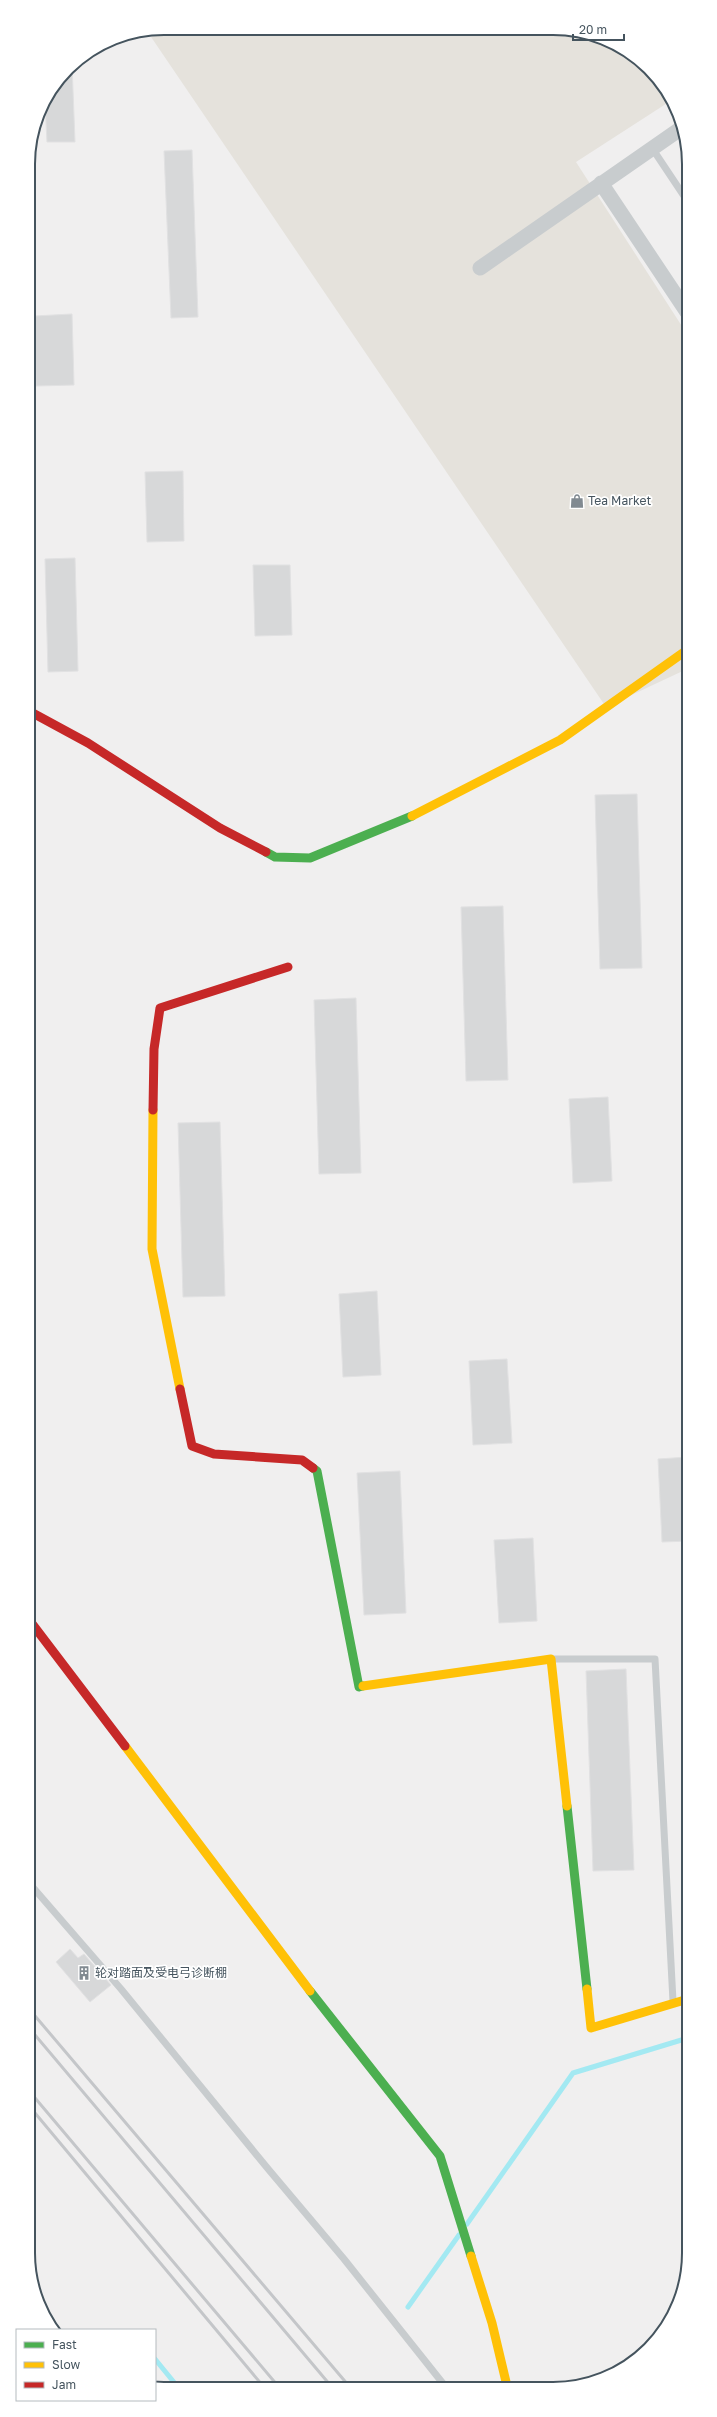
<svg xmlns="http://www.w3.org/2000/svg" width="717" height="2417" font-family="'Golos Text','Noto Sans SC',sans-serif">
	<rect width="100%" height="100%" fill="#f0efef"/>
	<path fill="#e5e2dc" d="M164 28 579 31 621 46 649 68 672 100 576 162 687 334V669L606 707 147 31Z"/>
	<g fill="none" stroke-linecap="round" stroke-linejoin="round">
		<path stroke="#a3e9f2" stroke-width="5" d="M467 2224 573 2073 688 2038
			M408 2307 459 2235
			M155 2359 177 2386"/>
	</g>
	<path fill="#d7d8d9" stroke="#e1e1e2" d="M72 65 75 142H47L45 102Z
		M192 150 198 317 171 318 164 151Z
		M72 314 74 385 36 386 35 316Z
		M183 471 184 541 147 542 145 472Z
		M75 558 78 671 48 672 45 559Z
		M253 565H290L292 635 255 636Z
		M637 794 642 968 600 969 595 795Z
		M503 906 508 1080 466 1081 461 907Z
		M356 998 361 1173 319 1174 314 1000Z
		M608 1097 612 1181 573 1183 569 1099Z
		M220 1122 225 1296 183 1297 178 1123Z
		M377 1291 381 1375 343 1377 339 1294Z
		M507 1359 512 1443 473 1445 469 1361Z
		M688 1457V1541L662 1542 658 1459Z
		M400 1471 406 1613 364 1615 357 1473Z
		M533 1538 537 1621 499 1623 494 1540Z
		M626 1669 634 1870 593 1871 586 1671Z
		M70 1949 78 1958 84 1954 111 1985 90 2002 56 1962Z"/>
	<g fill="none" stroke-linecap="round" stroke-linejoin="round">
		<path stroke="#c8ccce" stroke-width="7" d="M652 148 686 199
			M554 1659H655L673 2001
			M30 1884 121 1989 269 2170 344 2259 445 2386"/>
		<path stroke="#c8ccce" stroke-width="15" d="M601 183 687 312
			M480 268 683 127"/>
		<path stroke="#4caf50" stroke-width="9" d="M266 852 275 857 310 858 412 816
			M313 1468 317 1471 359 1687 363 1686
			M567 1806 587 1989
			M310 1991 440 2156 471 2256"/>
		<path stroke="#ffc107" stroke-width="9" d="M412 816 560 740 687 650
			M153 1110 152 1249 180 1389
			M363 1686 551 1659 567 1806
			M125 1746 310 1991
			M587 1989 591 2028 688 1999
			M471 2256 492 2323 507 2386"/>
		<path stroke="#c62828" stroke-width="9" d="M29 711 88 743 220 828 266 852
			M153 1110 154 1049 160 1008 288 967
			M180 1389 192 1446 214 1454 302 1460 313 1468
			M30 1621 125 1746"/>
		<path stroke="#c4c6c9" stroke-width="3" d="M30 2010 349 2386
			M30 2029 331 2386
			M30 2092 278 2386
			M30 2107 263 2386"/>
	</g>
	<defs>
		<symbol id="shop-bare" viewBox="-9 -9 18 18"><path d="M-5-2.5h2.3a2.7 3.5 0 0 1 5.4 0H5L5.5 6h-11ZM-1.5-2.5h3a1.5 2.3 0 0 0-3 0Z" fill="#818a91" stroke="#fff" stroke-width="2.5" paint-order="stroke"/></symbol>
		<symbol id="building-bare" viewBox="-9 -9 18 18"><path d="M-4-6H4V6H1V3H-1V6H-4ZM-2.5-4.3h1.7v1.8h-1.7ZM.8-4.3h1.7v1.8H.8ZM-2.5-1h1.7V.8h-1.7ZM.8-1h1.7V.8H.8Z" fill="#818a91" stroke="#fff" stroke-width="2.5" paint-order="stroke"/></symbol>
	</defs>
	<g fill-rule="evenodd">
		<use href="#shop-bare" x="567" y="491" width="20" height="20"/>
		<use href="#building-bare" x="74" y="1963" width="20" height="20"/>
	</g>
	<g text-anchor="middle" stroke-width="3.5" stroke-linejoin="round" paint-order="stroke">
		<g font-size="12" fill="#45545e" stroke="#fff" text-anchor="start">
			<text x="588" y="505">Tea Market</text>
			<text x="95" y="1977">轮对踏面及受电弓诊断棚</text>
		</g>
	</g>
	<path d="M0 0H717V2417H0ZM164 35H553A129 129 0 0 1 682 164V2253A129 129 0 0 1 553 2382H164A129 129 0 0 1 35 2253V164A129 129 0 0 1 164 35Z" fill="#fff" fill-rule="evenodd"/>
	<path fill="none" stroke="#45545e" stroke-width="2" d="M164 35H553A129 129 0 0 1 682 164V2253A129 129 0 0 1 553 2382H164A129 129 0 0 1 35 2253V164A129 129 0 0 1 164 35Z"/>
	<rect x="16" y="2329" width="140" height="72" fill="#ffffff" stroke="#b5bbbf"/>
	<rect x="24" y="2342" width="20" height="6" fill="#4caf50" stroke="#b5bbbf"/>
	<text x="52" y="2349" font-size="12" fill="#45545e">Fast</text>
	<rect x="24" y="2362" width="20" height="6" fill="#ffc107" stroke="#b5bbbf"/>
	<text x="52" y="2369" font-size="12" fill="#45545e">Slow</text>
	<rect x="24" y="2382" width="20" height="6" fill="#c62828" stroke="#b5bbbf"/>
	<text x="52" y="2389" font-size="12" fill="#45545e">Jam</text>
	<path d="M573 34v6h51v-6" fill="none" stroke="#45545e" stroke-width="2"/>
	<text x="579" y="34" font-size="12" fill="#45545e" stroke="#ffffff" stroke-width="3" paint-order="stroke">20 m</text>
</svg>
